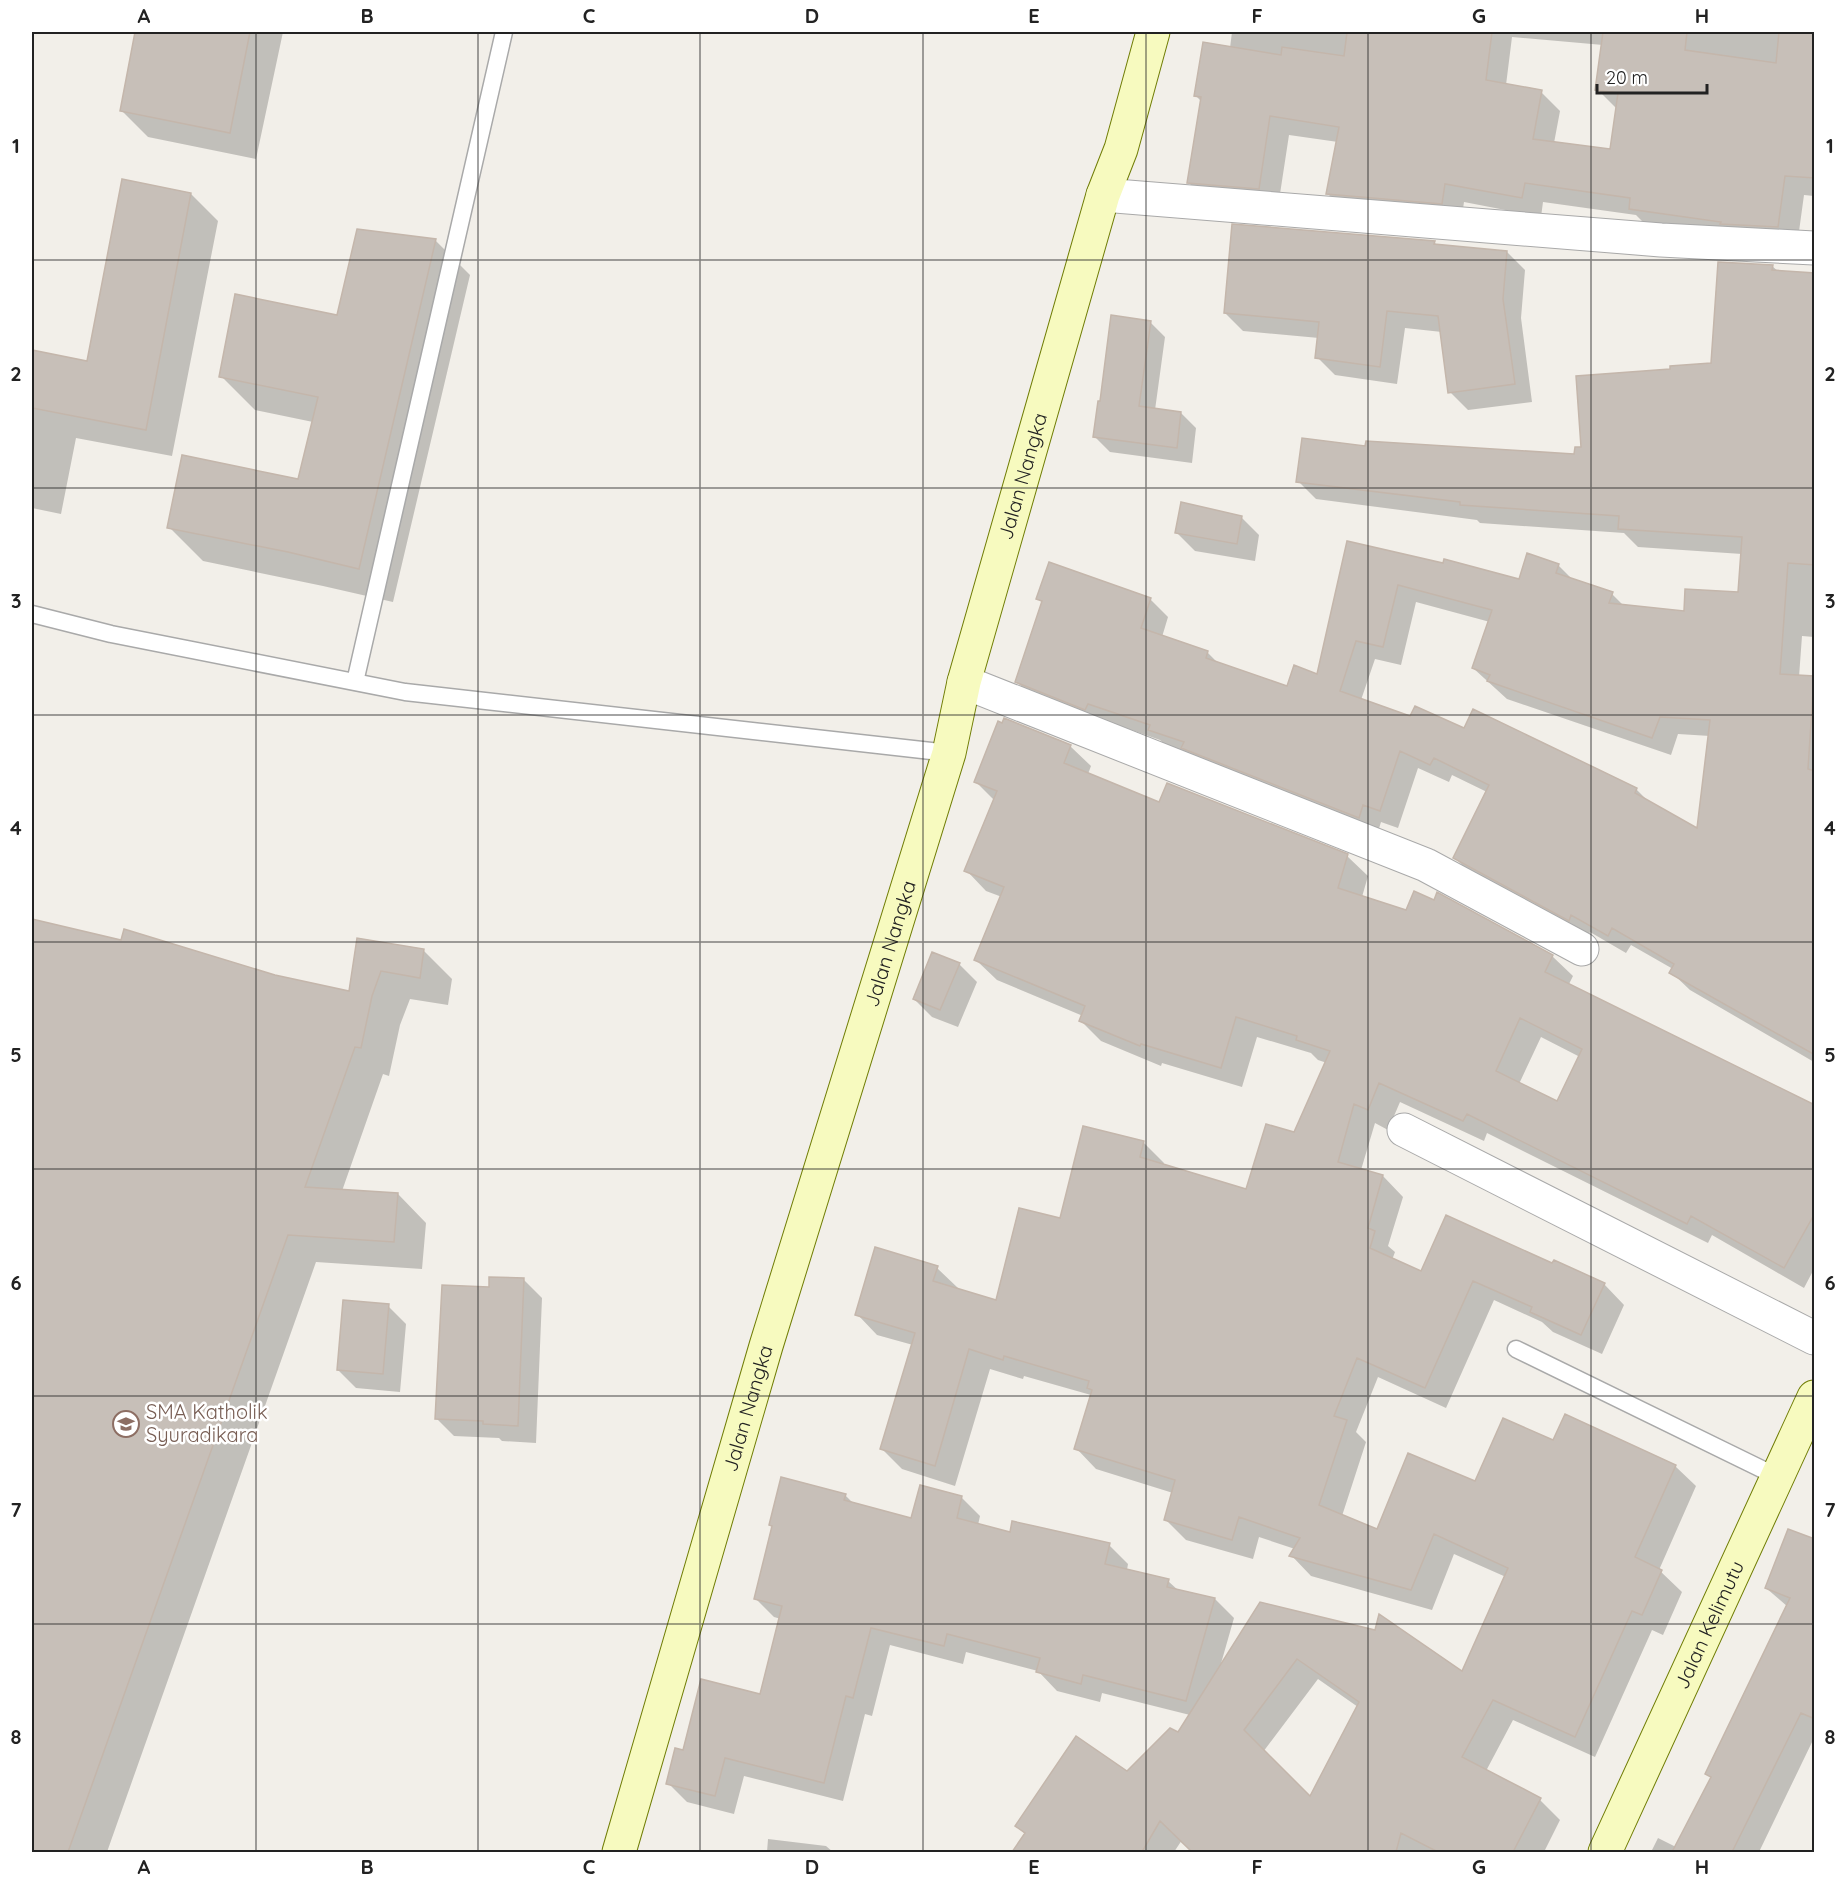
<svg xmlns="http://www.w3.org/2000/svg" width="1846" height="1884" font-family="Quicksand,sans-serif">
	<rect width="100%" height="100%" fill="#f2efe9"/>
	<path fill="#0003" fill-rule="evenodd" d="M137 32H283L256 159 148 137 121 110Z
		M1232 32H1814V196L1804 195 1797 246 1649 228 1636 215 1543 202 1541 217 1464 202 1461 222 1347 213 1328 194 1338 142 1289 135 1278 207 1208 202 1188 182 1201 101 1196 96 1230 48ZM1512 37 1603 45 1597 89 1616 108 1611 151 1554 143 1560 111 1541 92 1506 85Z
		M191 194 218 221 172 456 76 438 61 514 32 508V352L88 363Z
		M436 241 470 275 393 602 323 586 203 561 169 527 300 481 313 422 255 410 221 376 338 317Z
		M1434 242 1438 246 1507 252 1525 270 1521 318 1532 402 1468 410 1450 392 1442 332 1405 328 1397 384 1335 375 1317 357 1319 338 1243 331 1225 313Z
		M1772 266 1779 272 1814 275V637L1802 636 1799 677 1814 678V1062L1690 990 1671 972 1673 969 1631 945 1626 953 1590 932 1587 938 1473 876 1455 858 1487 792 1452 775 1449 782 1418 768 1398 828 1381 822 1377 835 1168 748 1160 740 1106 721 1035 700 1017 682 1043 604 1038 598 1150 599 1168 617 1162 637 1208 653 1219 664 1287 688 1318 676 1348 542 1519 580 1558 565 1574 581 1612 594 1625 607 1685 613 1739 594 1742 554 1638 547 1624 533 1480 523 1477 520 1316 499 1298 481 1367 447 1576 456 1672 370 1712 365ZM1416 602 1490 622 1473 668 1507 699 1671 755 1678 734 1710 736 1698 830 1649 802 1636 789 1465 730 1411 718 1361 700 1375 659 1401 665Z
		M1150 322 1165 337 1155 410 1181 413 1196 428 1192 463 1110 452 1095 437 1101 403Z
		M1241 517 1259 535 1255 561 1195 551 1177 533Z
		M1070 746 1091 766 1088 774 1160 804 1347 856 1368 876 1362 897 1552 956 1573 976 1568 986 1814 1106V1269L1804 1288 1712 1235 1708 1243 1487 1133 1484 1141 1400 1102 1388 1130 1375 1123 1361 1170 1383 1176 1403 1197 1388 1246 1395 1252 1392 1260 1421 1273 1553 1265 1604 1284 1624 1305 1602 1354 1553 1332 1542 1322 1494 1300 1446 1408 1378 1377 1356 1432 1366 1442 1342 1516 1378 1531 1554 1442 1675 1466 1696 1486 1659 1570 1682 1592 1663 1635 1652 1630 1595 1757 1513 1720 1486 1771 1540 1800 1560 1820 1544 1852H1264L1267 1841 1256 1852H1194L1182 1840 1174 1852H1014L1026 1835 1017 1826 1127 1773 1178 1734 1190 1715 1102 1693 1100 1702 1057 1691 1038 1671 966 1652 963 1664 890 1645 872 1716 865 1714 843 1801 744 1776 734 1814 687 1802 668 1783 684 1752 762 1696 781 1619 774 1617 755 1598 773 1528 770 1525 845 1495 855 1505 912 1520 961 1497 980 1516 978 1525 1011 1534 1109 1545 1128 1564 1127 1570 1168 1581 1179 1591 1215 1599 1234 1618 1220 1667 1261 1603 1463 1673 1506 1577 1454 1554 1432 1610 1311 1576 1291 1555 1295 1549 1259 1537 1253 1559 1186 1540 1166 1520 1173 1493 1096 1469 1076 1448 1091 1395 1024 1376 1023 1379 990 1369 955 1486 902 1469 882 1449 913 1345 877 1335 857 1314 937 1268 958 1288 957 1290 997 1302 1061 1220 1143 1142 1164 1163 1163 1165 1247 1191 1294 1134 1327 1063 1318 1060 1311 1053 1257 1037 1242 1087 1162 1063 1161 1066 1101 1041 1081 1021 1083 1016 997 980 976 960 1002 897 986 891 966 870 995 801 975 781ZM1541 1037 1580 1057 1557 1103 1519 1084ZM1318 1679 1358 1707 1311 1798 1263 1752Z
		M32 921 351 993 359 940 423 950 452 979 448 1005 410 999 400 1025 389 1076 383 1074 342 1191 398 1194 426 1223 422 1269 316 1262 107 1852H32Z
		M959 964 977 982 958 1027 932 1017 914 999Z
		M524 1280 542 1298 536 1443 502 1441 499 1438 454 1436 436 1418 490 1289Z
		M388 1306 406 1324 400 1392 356 1388 338 1370Z
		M1814 1541V1738L1759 1852H1651L1658 1838 1676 1847 1712 1779 1707 1774 1788 1607 1766 1588Z
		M768 1839 826 1846 833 1852H767Z"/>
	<path fill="#c7bfb8" stroke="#c4b6ab" stroke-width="1.5" fill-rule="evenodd" d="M135 32H250L230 133 120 111Z
		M1347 32H1492L1486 80 1542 90 1533 139 1610 149 1618 93 1595 90 1603 32H1687L1685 50 1776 63 1779 32H1815V178L1785 176 1778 227 1720 224 1721 222 1629 209 1630 198 1525 183 1522 198 1445 184 1442 204 1326 194 1339 127 1270 116 1259 189 1187 183 1201 97 1194 96 1203 42 1281 55 1282 47 1344 56Z
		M122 179 191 193 146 430 32 408V350L87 361Z
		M1232 224 1435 241 1434 244 1507 251 1503 299 1515 384 1448 393 1438 316 1387 311 1380 367 1315 358 1319 322 1224 313Z
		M357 229 436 239 359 569 288 552 167 528 182 455 298 479 318 397 219 377 235 294 337 315Z
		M1718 262 1773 265 1772 270 1815 273V565L1788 563 1780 674 1814 676 1808 769 1815 771V1055L1669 973 1674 964 1612 928 1608 936 1571 915 1569 921 1453 858 1489 785 1434 758 1430 765 1400 751 1380 811 1363 805 1359 818 1181 748 1184 742 1148 730 1150 725 1088 704 1085 710 1015 682 1042 601 1036 599 1049 562 1151 598 1141 628 1208 651 1206 658 1287 686 1294 665 1317 674 1347 541 1443 563 1444 559 1519 579 1527 553 1559 564 1556 573 1613 592 1609 603 1684 611 1685 589 1738 592 1742 537 1618 529 1619 516 1460 505V502L1296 482 1302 438 1365 446 1366 441 1574 454 1575 447H1581L1576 376 1670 369V366L1711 363ZM1398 585 1492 610 1472 668 1490 675 1487 681 1652 738 1660 717 1710 720 1697 828 1635 793 1637 788 1473 709 1464 728 1415 706 1410 716 1340 691 1356 641 1383 647Z
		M1111 315 1151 321 1139 406 1181 412 1177 448 1093 437 1098 401H1100Z
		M1181 502 1242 516 1237 544 1175 533Z
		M1004 718 1071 745 1064 763 1159 802 1167 783 1348 854 1338 888 1406 910 1414 891 1434 900 1437 892 1553 955 1545 972 1815 1105V1213L1784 1268 1691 1216 1687 1224 1467 1114 1463 1121 1379 1083 1368 1110 1354 1104 1338 1162 1383 1175 1368 1228 1375 1231 1370 1248 1421 1271 1446 1215 1552 1263 1554 1260 1605 1283 1581 1335 1530 1312 1532 1307 1473 1281 1425 1388 1357 1358 1334 1416 1347 1420 1319 1505 1377 1529 1408 1453 1475 1481 1503 1418 1553 1440 1565 1414 1676 1465 1635 1557 1662 1570 1642 1615 1632 1611 1575 1737 1493 1700 1462 1757 1541 1798 1513 1852H1438L1401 1833 1396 1852H1192L1160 1821 1142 1852H1012L1025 1833 1015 1826 1076 1736 1127 1771 1170 1728 1178 1732 1260 1602 1375 1630 1379 1614 1462 1671 1508 1568 1434 1534 1411 1590 1289 1556 1300 1538 1239 1517 1232 1540 1164 1520 1175 1480 1074 1449 1092 1390 1087 1388 1089 1381 1004 1356 1003 1360 969 1349 935 1466 880 1449 915 1333 855 1315 875 1247 938 1266 933 1281 996 1300 1019 1208 1060 1218 1083 1126 1144 1141 1140 1157 1246 1189 1266 1124 1294 1132 1330 1051 1296 1040 1297 1036 1236 1017 1221 1068 1141 1044 1140 1046 1079 1021 1085 1006 974 960 1004 887 964 871 997 791 974 782 998 721 1002 723ZM1520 1018 1582 1049 1557 1101 1496 1071ZM1297 1659 1359 1702 1310 1796 1244 1730Z
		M32 919 121 940 124 929 275 975 349 991 357 938 424 949 420 978 381 971 372 996 361 1048 355 1047 305 1187 398 1193 394 1242 288 1235 68 1852H32Z
		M932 952 960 963 940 1010 913 999Z
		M489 1277 524 1278 518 1426 483 1424V1421L435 1419 442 1285 489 1287Z
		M343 1300 389 1304 383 1374 337 1370Z
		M781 1477 846 1494 844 1500 911 1518 920 1485 962 1496 957 1518 1010 1532 1012 1521 1110 1543 1105 1564 1169 1579 1167 1587 1215 1598 1186 1701 1083 1675 1081 1684 1036 1672 1040 1658 947 1634 944 1646 871 1628 853 1698 846 1696 824 1783 725 1758 715 1796 666 1784 675 1748 683 1750 701 1679 760 1694 782 1606 754 1599 772 1526 769 1525Z
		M1788 1529 1815 1539V1719L1801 1713 1732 1852H1672L1711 1777 1705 1774 1790 1598 1765 1588Z"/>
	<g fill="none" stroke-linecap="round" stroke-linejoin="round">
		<defs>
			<path id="lane" d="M32 614 111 634 405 692 949 753
				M355 682 504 32
				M1516 1349 1778 1477"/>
			<path id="street" d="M1103 195 1661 240 1814 248
				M964 682 1426 865 1582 949
				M1404 1130 1814 1338"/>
			<g id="secondary">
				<path id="s1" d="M619 1852 766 1346 949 753 964 682 1103 195 1121 149 1153 32"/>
				<path id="s2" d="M1605 1852 1814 1397"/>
			</g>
		</defs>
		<use href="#lane" stroke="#a9a9a9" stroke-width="19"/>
		<use href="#street" stroke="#a9a9a9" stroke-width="35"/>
		<use href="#secondary" stroke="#707d05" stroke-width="35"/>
		<use href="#lane" stroke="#fff" stroke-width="16"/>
		<use href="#street" stroke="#fff" stroke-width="33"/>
		<use href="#secondary" stroke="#f7fabf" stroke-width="33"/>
	</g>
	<path fill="none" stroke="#222" stroke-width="1.5" stroke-opacity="0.55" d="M256 32V1852M478 32V1852M700 32V1852M923 32V1852M1146 32V1852M1368 32V1852M1591 32V1852M32 260H1814M32 488H1814M32 715H1814M32 942H1814M32 1169H1814M32 1396H1814M32 1624H1814"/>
	<defs>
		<symbol id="school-ring" viewBox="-11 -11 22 22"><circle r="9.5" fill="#fff" stroke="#8d6e63" stroke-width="1.5"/><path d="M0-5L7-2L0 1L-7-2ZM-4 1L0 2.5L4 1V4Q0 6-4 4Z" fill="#8d6e63"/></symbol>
	</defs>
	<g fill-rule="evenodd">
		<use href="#school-ring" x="111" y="1409" width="30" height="30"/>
	</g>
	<g text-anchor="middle" stroke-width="5" stroke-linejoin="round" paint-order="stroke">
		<g font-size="20" fill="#222" stroke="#fff">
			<text dy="7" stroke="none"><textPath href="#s1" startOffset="1434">Jalan Nangka</textPath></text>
			<text dy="7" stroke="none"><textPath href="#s1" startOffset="948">Jalan Nangka</textPath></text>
			<text dy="7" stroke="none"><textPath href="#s1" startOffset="462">Jalan Nangka</textPath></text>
			<text dy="7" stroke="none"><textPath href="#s2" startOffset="250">Jalan Kelimutu</textPath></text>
		</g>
		<g font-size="20" fill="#785e54" stroke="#fff" text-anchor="start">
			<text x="146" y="1419">SMA Katholik<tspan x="146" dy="23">Syuradikara</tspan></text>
		</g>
	</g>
	<rect width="1846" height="1884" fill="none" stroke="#ffffff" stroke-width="66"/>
	<path d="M1597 84v9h110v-9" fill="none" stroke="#222222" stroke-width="3"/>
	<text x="1606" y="84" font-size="18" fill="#222222" stroke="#ffffff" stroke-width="4.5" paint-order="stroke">20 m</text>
	<rect x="33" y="33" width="1780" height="1818" fill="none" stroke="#222" stroke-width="2"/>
	<g font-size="20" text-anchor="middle" font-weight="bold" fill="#222">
		<text x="144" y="23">A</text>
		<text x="367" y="23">B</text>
		<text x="589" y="23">C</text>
		<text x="812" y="23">D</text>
		<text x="1034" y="23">E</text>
		<text x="1257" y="23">F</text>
		<text x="1479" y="23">G</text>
		<text x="1702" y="23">H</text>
		<text x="16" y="153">1</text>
		<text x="1830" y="153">1</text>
		<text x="16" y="381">2</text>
		<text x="1830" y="381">2</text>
		<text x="16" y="608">3</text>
		<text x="1830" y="608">3</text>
		<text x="16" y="835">4</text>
		<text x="1830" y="835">4</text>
		<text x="16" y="1062">5</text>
		<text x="1830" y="1062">5</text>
		<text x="16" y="1290">6</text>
		<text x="1830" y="1290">6</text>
		<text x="16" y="1517">7</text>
		<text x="1830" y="1517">7</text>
		<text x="16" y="1744">8</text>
		<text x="1830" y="1744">8</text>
		<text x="144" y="1874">A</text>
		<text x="367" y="1874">B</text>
		<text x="589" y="1874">C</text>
		<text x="812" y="1874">D</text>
		<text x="1034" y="1874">E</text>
		<text x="1257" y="1874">F</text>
		<text x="1479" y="1874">G</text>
		<text x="1702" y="1874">H</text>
	</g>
</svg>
